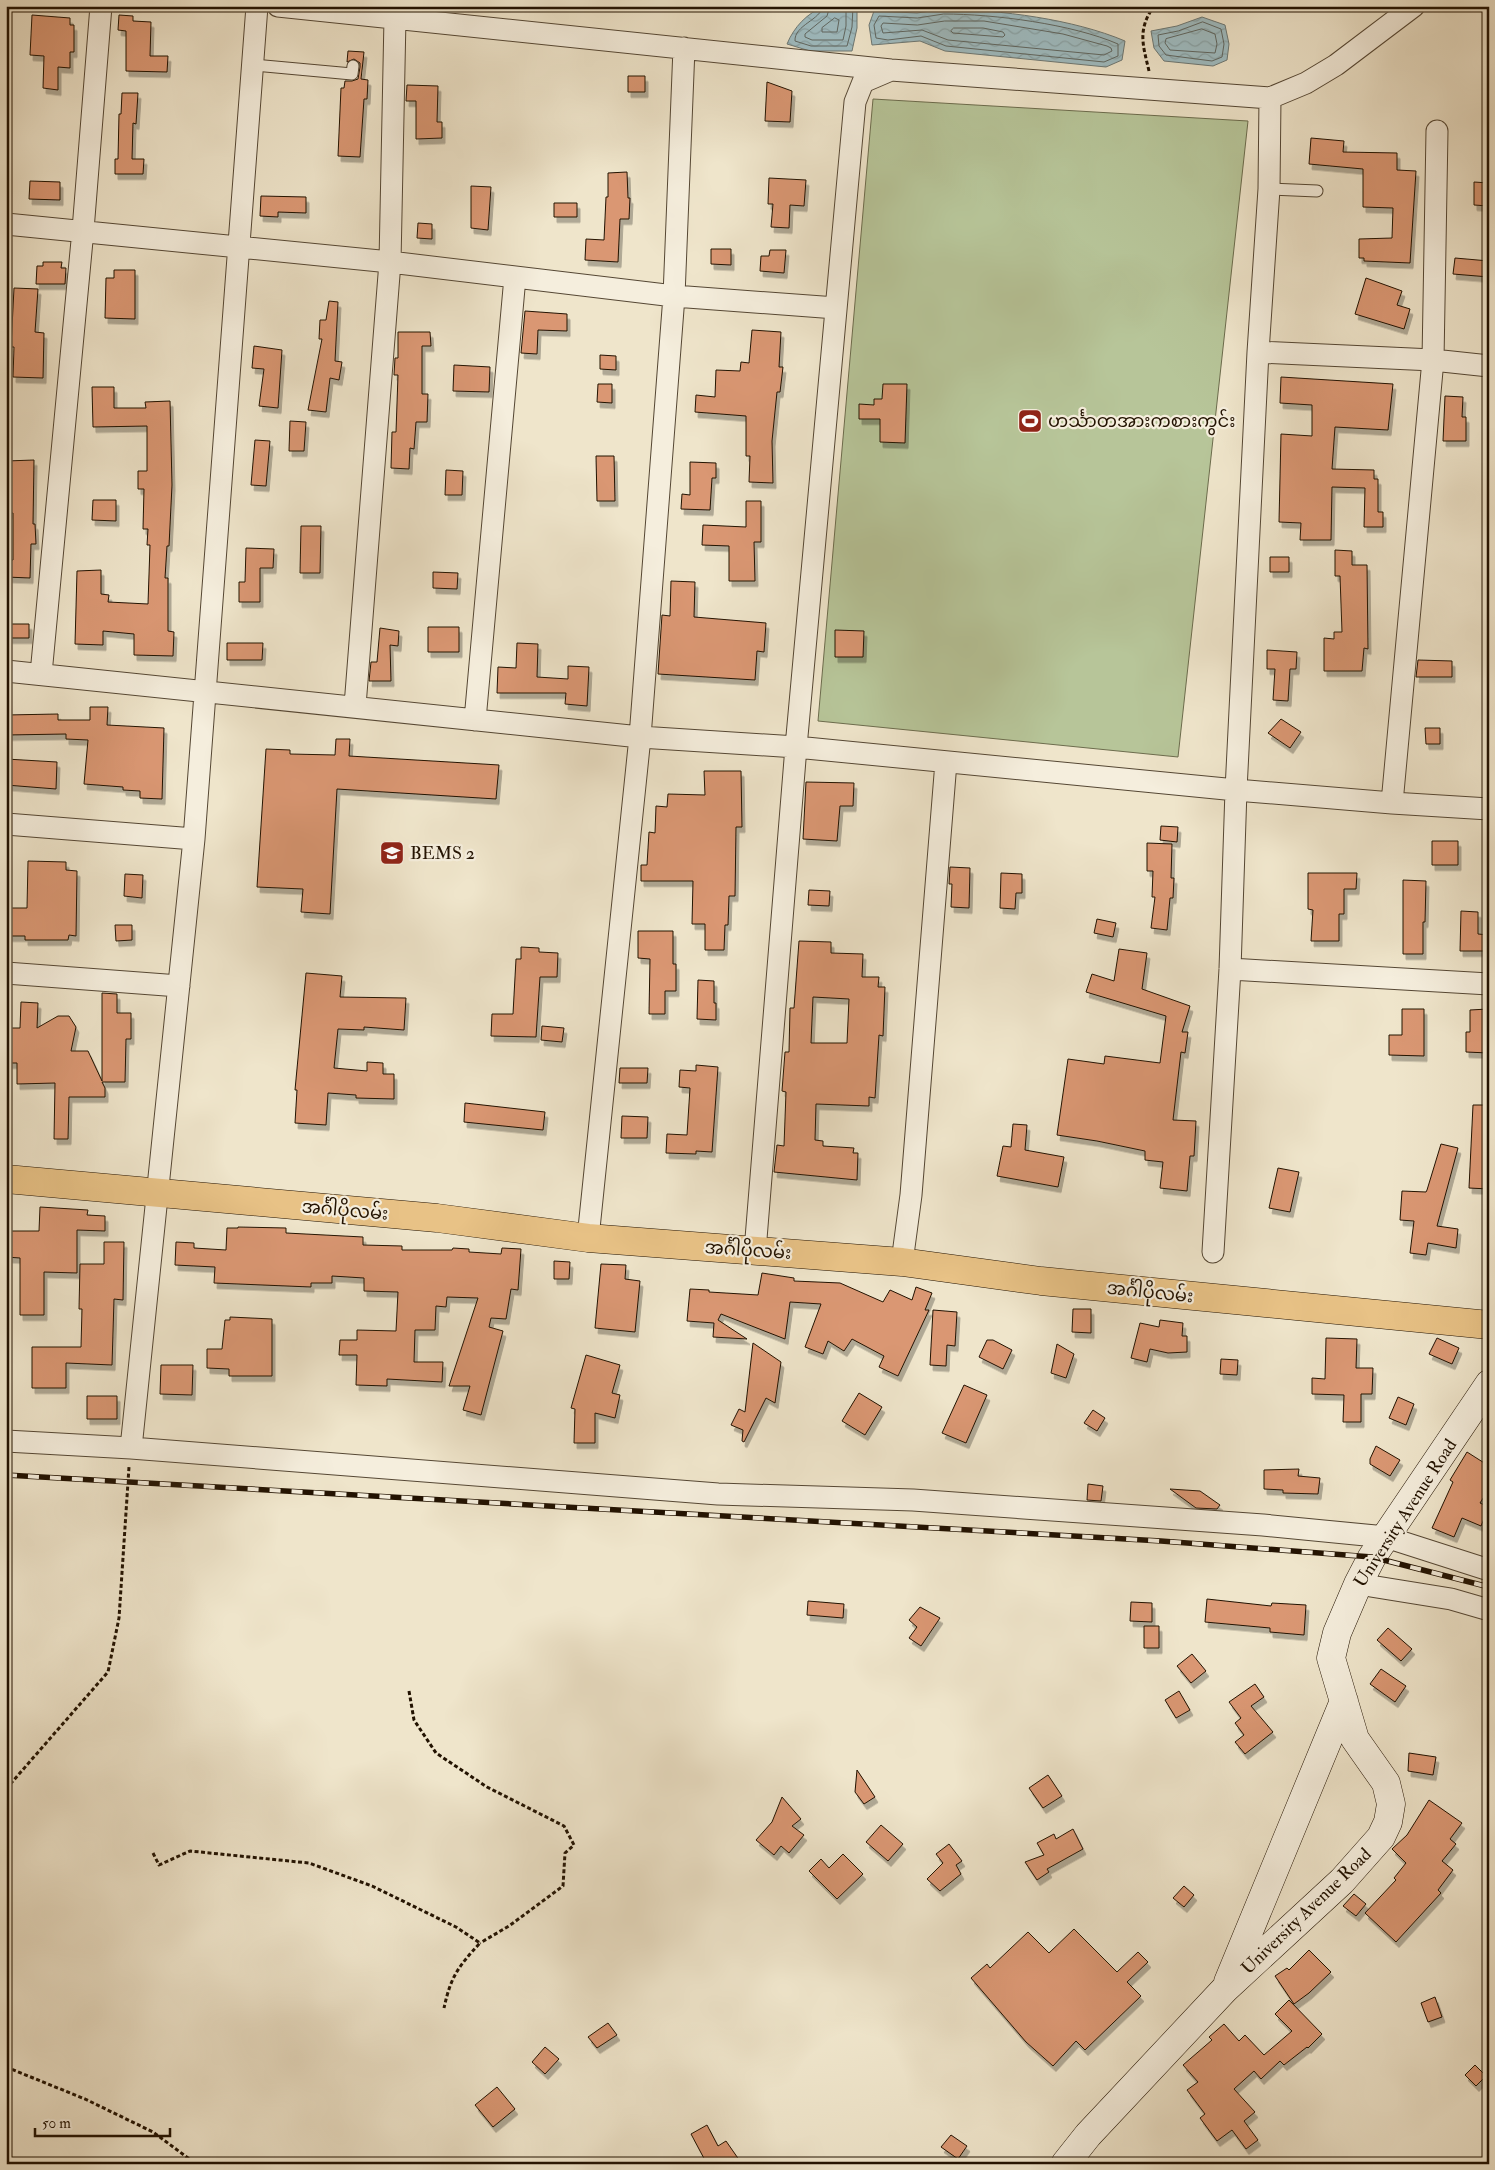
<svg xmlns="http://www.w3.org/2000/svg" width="1495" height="2170" font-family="'IM FELL Double Pica','Noto Sans Myanmar',serif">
	<defs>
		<pattern id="water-waves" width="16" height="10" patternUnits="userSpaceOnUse" patternTransform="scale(1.25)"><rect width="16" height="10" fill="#9fbcc1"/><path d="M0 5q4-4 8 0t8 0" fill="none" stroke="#89a1a4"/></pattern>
		<filter id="shadow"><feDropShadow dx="3" dy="5.5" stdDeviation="0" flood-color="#0004"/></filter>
	</defs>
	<rect width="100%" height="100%" fill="#efe5cb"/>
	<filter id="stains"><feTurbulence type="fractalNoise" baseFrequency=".004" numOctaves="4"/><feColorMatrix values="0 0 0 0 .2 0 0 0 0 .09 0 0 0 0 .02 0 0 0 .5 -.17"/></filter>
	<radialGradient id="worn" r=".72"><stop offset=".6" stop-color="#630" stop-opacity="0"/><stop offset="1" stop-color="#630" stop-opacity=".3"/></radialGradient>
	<path fill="#b7c599" stroke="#6c6c4d" d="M873 99 1248 121 1178 757 818 721Z"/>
	<path fill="url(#water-waves)" stroke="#6d7874" d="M825 6H857V28L852 51H810L787 44C794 27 807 13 825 6Z
		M944 9C1001 10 1073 19 1125 41L1122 60 1106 67 945 51 920 41 872 45 869 25 874 11 917 13Z
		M1202 17 1225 25 1229 44 1227 60 1213 66 1164 61 1154 48 1151 31 1177 26Z"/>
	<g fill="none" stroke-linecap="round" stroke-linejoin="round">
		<path stroke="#606761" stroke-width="1" d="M823 6C821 20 794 25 795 41L811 46H847L852 27 853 6
			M830 6 827 16 805 34V37L812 40H843L846 26V6
			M944 14C994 14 1072 24 1118 44V56L1104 62 946 46 921 36 888 40 876 38 874 25 879 16 917 18Z
			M835 18 839 20 837 32H822V28Z
			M945 21H984L1063 34 1107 46 1111 48 1112 51 1104 55 948 40 922 30 883 33 881 26 883 23 917 25Z
			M1203 22 1221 29 1224 44 1222 57 1212 61 1166 55 1159 46 1158 35 1178 31Z
			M954 28H983L1003 32 1005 35 1003 37 953 33 951 31Z
			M1202 29 1215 34 1217 44 1215 53 1170 50 1165 43 1166 39Z"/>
	</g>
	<path fill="#da9773" stroke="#221201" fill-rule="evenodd" filter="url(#shadow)" d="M32 15 70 18V25H74V52H70V68L58 67V90L43 88 44 56 30 55Z
		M119 15 133 16V21L151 22 150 56H168L167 72 126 71V31L118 30Z
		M348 51 364 52 361 79 368 80 367 99H364L360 157 338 156 341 88H344L345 81H352L358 79 360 67V63L354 59 347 62Z
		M628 76H645V92H628Z
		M767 82 792 91 790 122 765 121Z
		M407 85 438 86 437 122H442V138L416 139V101H406Z
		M122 93H138L136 124 133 123 132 159H144L143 174H115V159H118L119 114H121Z
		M1311 138 1344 141 1343 152 1397 153V170L1416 171 1410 263 1364 261V258H1359V239L1392 238 1393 208 1363 207V169L1309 164Z
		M627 172 628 198H630L629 219H620L618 262 585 260 586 239 604 240 606 197H608V173Z
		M769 178 806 180 804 206 790 205 789 228 771 227 773 204H768Z
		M30 181 60 182V200L29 199Z
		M1474 182 1489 183V206L1474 205Z
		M471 186 491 187 488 230 471 228Z
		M261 196 306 197V213L278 212V217L260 216Z
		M554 203H577V217H554Z
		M418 223 432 224V239L417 238Z
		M711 249H731V265L711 264Z
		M770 250H786L784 273 760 271 761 256H769Z
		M1455 258 1489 261V277L1453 274Z
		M43 262H62L61 268H66L65 284H36L37 266H43Z
		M114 270H135V319L105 318 106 278H114Z
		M1366 278 1402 291 1397 305 1410 309 1404 329 1355 314Z
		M14 288 38 289 35 332 44 333 43 378 13 377 14 347H11Z
		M329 301 338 302 335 361 342 362 339 380 330 378 326 412 308 410 322 339H319L320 320H326Z
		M525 311 567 314V331L538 330 537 354 521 353Z
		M752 330 781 332 779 367H783L780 392H777L772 441 773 483 749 482 750 456H746V416L695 412 696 395 715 397 716 370 740 371 741 362 749 363Z
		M398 332H430L431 346H422V394H428L427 422H416L414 449 410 448 409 469 391 468 392 432H396L398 375H394L395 358H398Z
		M254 346 282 350 278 408 259 406 264 369 252 368Z
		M600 355 616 356V370L600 369Z
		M454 365 490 367 489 392 453 391Z
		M1281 377 1393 384 1388 430 1335 427 1332 469 1374 470V479H1378V512H1383V527H1364L1365 488 1332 487 1331 540H1300L1301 523 1279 522 1281 434 1312 436V405L1280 403Z
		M598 384H612V403L597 402Z
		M883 384H907L905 443 880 442V419H859V404L874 405V399H882Z
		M92 387H114V408H146L145 402 170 401 172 485 169 546H167L165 578H168V631L174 632 173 656 134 655V634L103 631V645L75 644 77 571 101 570V594L109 595 108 602 148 604 150 545H147L148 529H143L144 489H138V471H147V426L93 427Z
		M1445 396 1463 397 1462 417H1466V441H1443Z
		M290 421 306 422 304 451H289Z
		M255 440 270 441 266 486 251 485Z
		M596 456H614L615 501H597Z
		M34 460 33 524H35L36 544H31L30 578 6 577V560H13V513H6V461Z
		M690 462 716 463V478H712L710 510 681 509 682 494 690 495Z
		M446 470 463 471 462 495H445Z
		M93 500H116V521L92 520Z
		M746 501H761V542H754L755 581H729V546L702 545 703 525 746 527Z
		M301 526H321L320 573H300Z
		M246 548 274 549 273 568H260V602H239V582H245Z
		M1335 550 1352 551V565H1367L1368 649 1364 648 1362 671H1324V638L1334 639V632H1342L1340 576H1335Z
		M1270 557H1289V572H1270Z
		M433 572 458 573 457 589 433 588Z
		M671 581 695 582 694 617 766 623 764 652 757 651 755 680 658 674 662 615 670 616Z
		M6 624H29V638H6Z
		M428 627H459V652H428Z
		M380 628 399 631 398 646 390 645 391 681H369L371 662H377Z
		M835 630 864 631 863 657H835Z
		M227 643H263L262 660H227Z
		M517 643 538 644 537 677 568 679V666L589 667 587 706 565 704 566 693H497L498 667 516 668Z
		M1267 650 1297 652 1296 669H1290L1288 701 1273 700 1275 669H1267Z
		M1418 660 1452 661V677H1416Z
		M90 707H108L107 725 164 728 162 799 140 798V791L123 790V787L84 784 88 740 66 739V734L6 735V715L58 714V720H90Z
		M1281 719 1301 732 1290 748 1268 733Z
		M1425 728H1440V744H1426Z
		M336 739H350L349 756 499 765 496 799 337 789 330 914 301 912 303 889 257 887 266 749 290 750V754L335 755Z
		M6 759 57 762 56 789 6 785Z
		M704 771H741L742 827H736L735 896H729L728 925H725L724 950H705V924H692L693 881H641V865H647L649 832 655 833 656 806 667 807 668 794 705 795Z
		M806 782 854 783 853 806H840L837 841 803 839Z
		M1161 826 1178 827 1177 842 1160 840Z
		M1432 841H1458V865H1432Z
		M1147 843 1172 844 1171 878H1174L1173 898H1170L1167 930 1151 928 1155 897H1152L1153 871H1147Z
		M28 861 66 862V870L77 871 76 936 69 935 68 940H25V936H6V908H27Z
		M950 867 970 868 969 908 951 907 952 884H949Z
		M1001 873 1022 874V893H1016L1015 909 1000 908Z
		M1308 873H1357L1356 889H1344V914H1339V941H1311L1313 910 1308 909Z
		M125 874 143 875 142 898 124 896Z
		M1403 880 1426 881 1425 922H1423V954H1403Z
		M809 890 830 891 829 906 808 905Z
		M1461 911 1478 912V934L1489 935V951H1460Z
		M1097 919 1116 923 1113 937 1094 933Z
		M115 925H132V940L116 941Z
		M638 931H673V964H676V991H665V1014H649L650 959 638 958Z
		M799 941 831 942V953L863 954 862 977H879L878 987H885L883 1036 879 1035 875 1098 869 1097V1106L816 1104 815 1140 823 1141V1146L854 1148 853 1153H858L857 1180 774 1172 777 1145 784 1146 786 1092 782 1091 785 1052H789L790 1008H794ZM813 997 849 999 847 1043H811Z
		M521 947 539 948V952L558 953 557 977H540L536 1037 491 1036 492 1014H513L516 959H521Z
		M1119 949 1147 953 1142 989 1190 1006 1182 1032H1188L1185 1053 1181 1052 1173 1120 1196 1121 1194 1156H1190L1187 1191 1160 1188 1163 1162 1145 1160V1151L1097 1141 1057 1135 1068 1059 1104 1064 1105 1056 1160 1063 1166 1016 1086 992 1092 974 1114 981Z
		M306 973 342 976 340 997 406 998 404 1030 364 1027V1030L338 1029 334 1068 367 1071V1062L383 1063V1074H394V1099L356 1098V1095L328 1093 326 1125 295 1123 297 1090H295Z
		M698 980 714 981V1003H716V1020L697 1019Z
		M102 993 117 994V1013H131V1039H126L125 1082H102L105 1088V1097H69L68 1139H54L55 1083 17 1084V1063H6V1028H20L21 1002 38 1003 37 1028 58 1016H69L76 1027 71 1051H88L102 1081Z
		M1402 1009H1424V1056L1389 1055V1035H1402Z
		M1488 1009 1489 1053 1466 1052V1032H1470V1010Z
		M542 1026 564 1028 562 1042 541 1040Z
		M696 1065 718 1067 712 1152 696 1151V1154L666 1153 667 1134 687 1135 690 1088 679 1087 680 1070 696 1071Z
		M620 1068H648L647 1083H619Z
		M465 1103 545 1112 543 1130 464 1122Z
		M1473 1105H1489V1189L1469 1188Z
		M622 1116 648 1117 647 1138H621Z
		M1013 1124 1027 1125 1025 1150 1064 1157 1058 1187 997 1176 1003 1146 1011 1147Z
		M1441 1144 1458 1148 1437 1226 1458 1229 1456 1248 1428 1243 1426 1255 1410 1253 1414 1221 1400 1220 1402 1191 1426 1192 1427 1190Z
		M1278 1168 1299 1172 1290 1212 1269 1208Z
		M40 1207 88 1210 87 1215 105 1216V1231L77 1230V1273L44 1272V1315H20V1258L6 1257V1231H39Z
		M238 1227 286 1228V1233L363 1237V1245L402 1246V1250H452L453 1248 469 1249V1252L501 1254 502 1248 521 1249 518 1290 511 1289 506 1319 491 1318 489 1327 503 1331 481 1415 463 1410 470 1386H449L478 1298 447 1297 446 1307 436 1306 435 1330H415L414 1362H443L442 1382 387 1379V1386L356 1385 357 1355H339L340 1340H357V1330L396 1331 398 1292 364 1291V1278L332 1276V1283H311V1287L214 1283 215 1267 175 1265 176 1242 194 1243V1248L226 1250 227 1228H238Z
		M104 1242H124L123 1300 114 1299 112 1365 66 1363V1388H32V1347H81L82 1309H79L80 1264H104Z
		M554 1261 570 1262 569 1279H554Z
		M601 1264 626 1265 625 1279 640 1281 635 1332 595 1328Z
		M762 1273 794 1278V1281L840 1283 883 1302 890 1290 912 1300 916 1287 932 1293 925 1310H929L898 1376 879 1367 884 1356 852 1339 844 1351 828 1341 823 1354 805 1347 821 1304 790 1302 785 1339 721 1314 718 1320 747 1339 713 1337 714 1323 687 1321 690 1289 709 1290V1292L758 1295Z
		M1073 1309H1091V1333L1072 1332Z
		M933 1310 957 1312 955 1346 947 1345 946 1366 930 1365Z
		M230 1317 272 1319V1376H229V1369L207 1368V1349H222L225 1320H230Z
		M1160 1320 1183 1323 1182 1336H1187V1352L1168 1353 1150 1349 1147 1362 1131 1358 1140 1323 1159 1327Z
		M1326 1338 1357 1339 1356 1368H1373L1372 1394H1361V1422H1343L1344 1395 1312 1394V1378L1325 1379Z
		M1437 1338 1459 1348 1452 1364 1429 1354Z
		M987 1340H993L1012 1350 1003 1369 979 1357Z
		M753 1343 781 1362 775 1403 766 1398 744 1442 742 1441 743 1430 731 1425 739 1409 745 1412Z
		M1057 1344 1074 1354 1066 1378 1051 1373Z
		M586 1355 620 1365 612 1393 620 1395 615 1418 595 1413V1443H574L575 1409 571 1408Z
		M1221 1359 1238 1360 1237 1375 1220 1374Z
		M161 1365H193L192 1395 160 1394Z
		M964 1385 987 1395 966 1443 942 1433Z
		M859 1393 882 1407 865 1435 842 1421Z
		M87 1396H117V1419H87Z
		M1398 1397 1414 1404 1406 1425 1389 1418Z
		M1093 1410 1105 1418 1097 1431 1084 1423Z
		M1376 1446 1400 1460 1390 1476 1370 1464V1459Z
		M1467 1452 1489 1466V1489L1480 1503 1489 1507 1481 1526 1462 1518 1454 1537 1432 1528 1453 1482 1450 1480Z
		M1299 1469 1298 1476 1320 1478 1318 1494 1283 1493V1490L1264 1489V1470Z
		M1088 1484 1103 1486 1101 1501 1087 1500Z
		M1170 1489 1200 1491 1220 1505 1217 1509 1196 1508Z
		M1207 1599 1271 1606 1272 1603 1306 1605 1304 1635 1270 1632V1628L1205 1622Z
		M808 1601 844 1604 843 1618 807 1615Z
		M1131 1602 1152 1603V1622L1130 1621Z
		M920 1607 940 1618 921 1646 909 1638 917 1627 909 1620Z
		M1144 1626H1159V1648H1144Z
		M1388 1628 1412 1649 1401 1661 1377 1640Z
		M1192 1654 1206 1671 1191 1683 1177 1666Z
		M1381 1669 1406 1686 1395 1702 1370 1684Z
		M1255 1684 1264 1697 1251 1706 1273 1732 1245 1754 1235 1742 1244 1735 1235 1723 1241 1718 1229 1702Z
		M1179 1691 1190 1710 1176 1718 1165 1700Z
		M1409 1753 1436 1757 1433 1775 1408 1771Z
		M857 1770 875 1797 864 1804 855 1792Z
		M1048 1775 1062 1796 1043 1808 1029 1788Z
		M782 1797 801 1819 792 1826 804 1835 789 1853 781 1846 774 1855 756 1840 772 1822Z
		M1429 1800 1462 1823 1450 1839 1456 1844 1442 1861 1453 1870 1438 1890 1441 1893 1396 1942 1365 1913 1396 1880 1394 1878 1406 1863 1392 1849 1407 1835Z
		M881 1825 903 1844 888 1861 866 1842Z
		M1073 1829 1083 1849 1047 1869 1049 1872 1037 1880 1025 1862 1044 1855 1037 1843 1054 1834 1056 1839Z
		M949 1844 962 1861 956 1865 961 1874 940 1891 927 1879 943 1863 936 1854Z
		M843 1854 863 1874 837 1899 809 1871 821 1859 829 1868Z
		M1184 1886 1194 1895 1184 1907 1173 1898Z
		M1354 1894 1366 1904 1356 1916 1343 1906Z
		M1074 1929 1117 1972 1138 1952 1148 1962 1127 1982 1141 1996 1085 2050 1076 2041 1053 2066 1026 2042 971 1978 987 1964 990 1968 1028 1932 1049 1953Z
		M1309 1950 1331 1972 1309 1993 1294 2004 1275 1976 1287 1968 1289 1970Z
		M1435 1997 1442 2017 1428 2022 1421 2003Z
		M1289 2000 1322 2034 1308 2048 1307 2047 1284 2065 1280 2061 1261 2079 1254 2071 1234 2089 1255 2112 1244 2121 1258 2140 1246 2149 1232 2130 1217 2141 1200 2118 1205 2114 1187 2090 1198 2082 1183 2065 1212 2040 1209 2037 1224 2024 1239 2041 1245 2035 1264 2055 1292 2031 1275 2014Z
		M608 2023 617 2035 597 2048 588 2037Z
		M545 2047 559 2059 545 2074 532 2062Z
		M1475 2065 1486 2076 1476 2086 1465 2075Z
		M497 2087 515 2109 493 2127 475 2105Z
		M707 2125 718 2146 726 2141 742 2164H707L691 2134Z
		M951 2135 967 2146 958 2159 941 2147Z"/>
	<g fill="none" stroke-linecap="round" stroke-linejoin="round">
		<defs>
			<path id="service" d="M253 65 352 74 353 66
				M1269 189 1317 191"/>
			<path id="minor" d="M278 6 891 70 1270 98 1306 83 1336 65 1414 6
				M6 224 390 262 674 296 836 308
				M1258 352 1433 360 1489 366
				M6 671 640 737 796 747 1236 790 1392 803 1489 809
				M41 674 83 230 101 6
				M355 706 390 262 395 18
				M475 720 515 277
				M1392 803 1433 360 1437 131
				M6 824 194 839
				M1230 969 1489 984
				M6 973 179 986
				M588 1238 640 737 674 296 684 48
				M755 1251 796 747 855 102 863 82 891 70
				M1213 1252 1230 969 1236 790 1258 352 1269 189 1270 98
				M902 1262 911 1195 946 762
				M6 1441 131 1448 718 1494 913 1500 1263 1525 1386 1537 1489 1570
				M131 1448 194 839 257 6
				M1358 1584 1451 1599 1489 1610"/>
			<path id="secondary" d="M1228 1982 1344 1701
				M1065 2164 1088 2135 1225 1989 1342 1881 1381 1837 1388 1822 1391 1804 1386 1783 1355 1739 1331 1658 1337 1633 1358 1584 1372 1557 1489 1384"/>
			<path id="primary" d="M6 1179 437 1218 588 1238 902 1262 1041 1281 1489 1325"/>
		</defs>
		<use href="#service" stroke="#554734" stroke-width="13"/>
		<use href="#minor" stroke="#554734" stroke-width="23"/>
		<use href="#secondary" stroke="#221201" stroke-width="29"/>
		<use href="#primary" stroke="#221201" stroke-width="29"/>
		<path stroke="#221201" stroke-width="3" stroke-dasharray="4 2.5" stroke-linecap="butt" d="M1149 71C1143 45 1137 30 1154 6
			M409 1691 414 1720 436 1753 487 1787 564 1826 574 1845 565 1853 563 1886 509 1926 480 1943
			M6 1789 108 1672 119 1618 129 1467
			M153 1853 159 1865 190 1851 309 1863 372 1886 456 1927 480 1943C458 1967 451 1976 444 2008
			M6 2067 85 2099 153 2132 196 2164"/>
		<use href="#service" stroke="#f5eedd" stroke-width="11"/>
		<use href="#minor" stroke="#f5eedd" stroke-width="21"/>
		<use href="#secondary" stroke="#f5eedd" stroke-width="28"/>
		<use href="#primary" stroke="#e8c286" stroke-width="28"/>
		<defs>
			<path id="rail" d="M6 1475 1161 1541 1372 1557 1489 1587"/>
		</defs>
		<use href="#rail" stroke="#221201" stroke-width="5.5"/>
		<use href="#rail" stroke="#f5eedd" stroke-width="4" stroke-dasharray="11" stroke-linecap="butt"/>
	</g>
	<defs>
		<symbol id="stadium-square" viewBox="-11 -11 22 22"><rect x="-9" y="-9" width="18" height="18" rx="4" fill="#8f2418" stroke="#f5eedd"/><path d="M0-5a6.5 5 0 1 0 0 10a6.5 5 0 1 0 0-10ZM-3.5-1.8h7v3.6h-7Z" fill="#fff"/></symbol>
		<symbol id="school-square" viewBox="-11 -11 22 22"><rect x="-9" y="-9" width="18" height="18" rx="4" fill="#8f2418" stroke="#f5eedd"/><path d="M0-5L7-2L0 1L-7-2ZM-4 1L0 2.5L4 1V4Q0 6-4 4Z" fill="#fff"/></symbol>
	</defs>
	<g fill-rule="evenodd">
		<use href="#stadium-square" x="1016" y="407" width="28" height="28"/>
		<use href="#school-square" x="378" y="839" width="28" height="28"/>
	</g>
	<g text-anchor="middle" stroke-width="4.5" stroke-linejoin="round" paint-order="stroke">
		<g font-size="18" fill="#221201" stroke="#f5eedd" text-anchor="start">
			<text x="1048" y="427">ဟင်္သာတအားကစားကွင်း</text>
			<text x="410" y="859">BEMS 2</text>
		</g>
		<g font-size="18" fill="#221201" stroke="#f5eedd">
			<text transform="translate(345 1210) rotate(5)" y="6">အင်္ဂါပိုလမ်း</text>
			<text transform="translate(748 1250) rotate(4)" y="6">အင်္ဂါပိုလမ်း</text>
			<text transform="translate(1150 1292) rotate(6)" y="6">အင်္ဂါပိုလမ်း</text>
			<text transform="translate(1405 1513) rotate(-57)" y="6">University Avenue Road</text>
			<text transform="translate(1306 1911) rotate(-44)" y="6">University Avenue Road</text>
		</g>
	</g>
	<rect width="1495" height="2170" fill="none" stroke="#efe5cb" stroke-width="25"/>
	<rect x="8" y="8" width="1480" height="2155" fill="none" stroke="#221201" stroke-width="2.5"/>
	<rect x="12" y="12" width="1470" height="2145" fill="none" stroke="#221201"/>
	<path d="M35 2128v8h135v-8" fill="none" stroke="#221201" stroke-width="2.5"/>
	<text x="42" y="2128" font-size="15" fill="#221201" stroke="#f5eedd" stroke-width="4" paint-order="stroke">50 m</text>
	<rect width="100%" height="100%" filter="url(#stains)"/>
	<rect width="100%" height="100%" fill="url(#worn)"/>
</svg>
